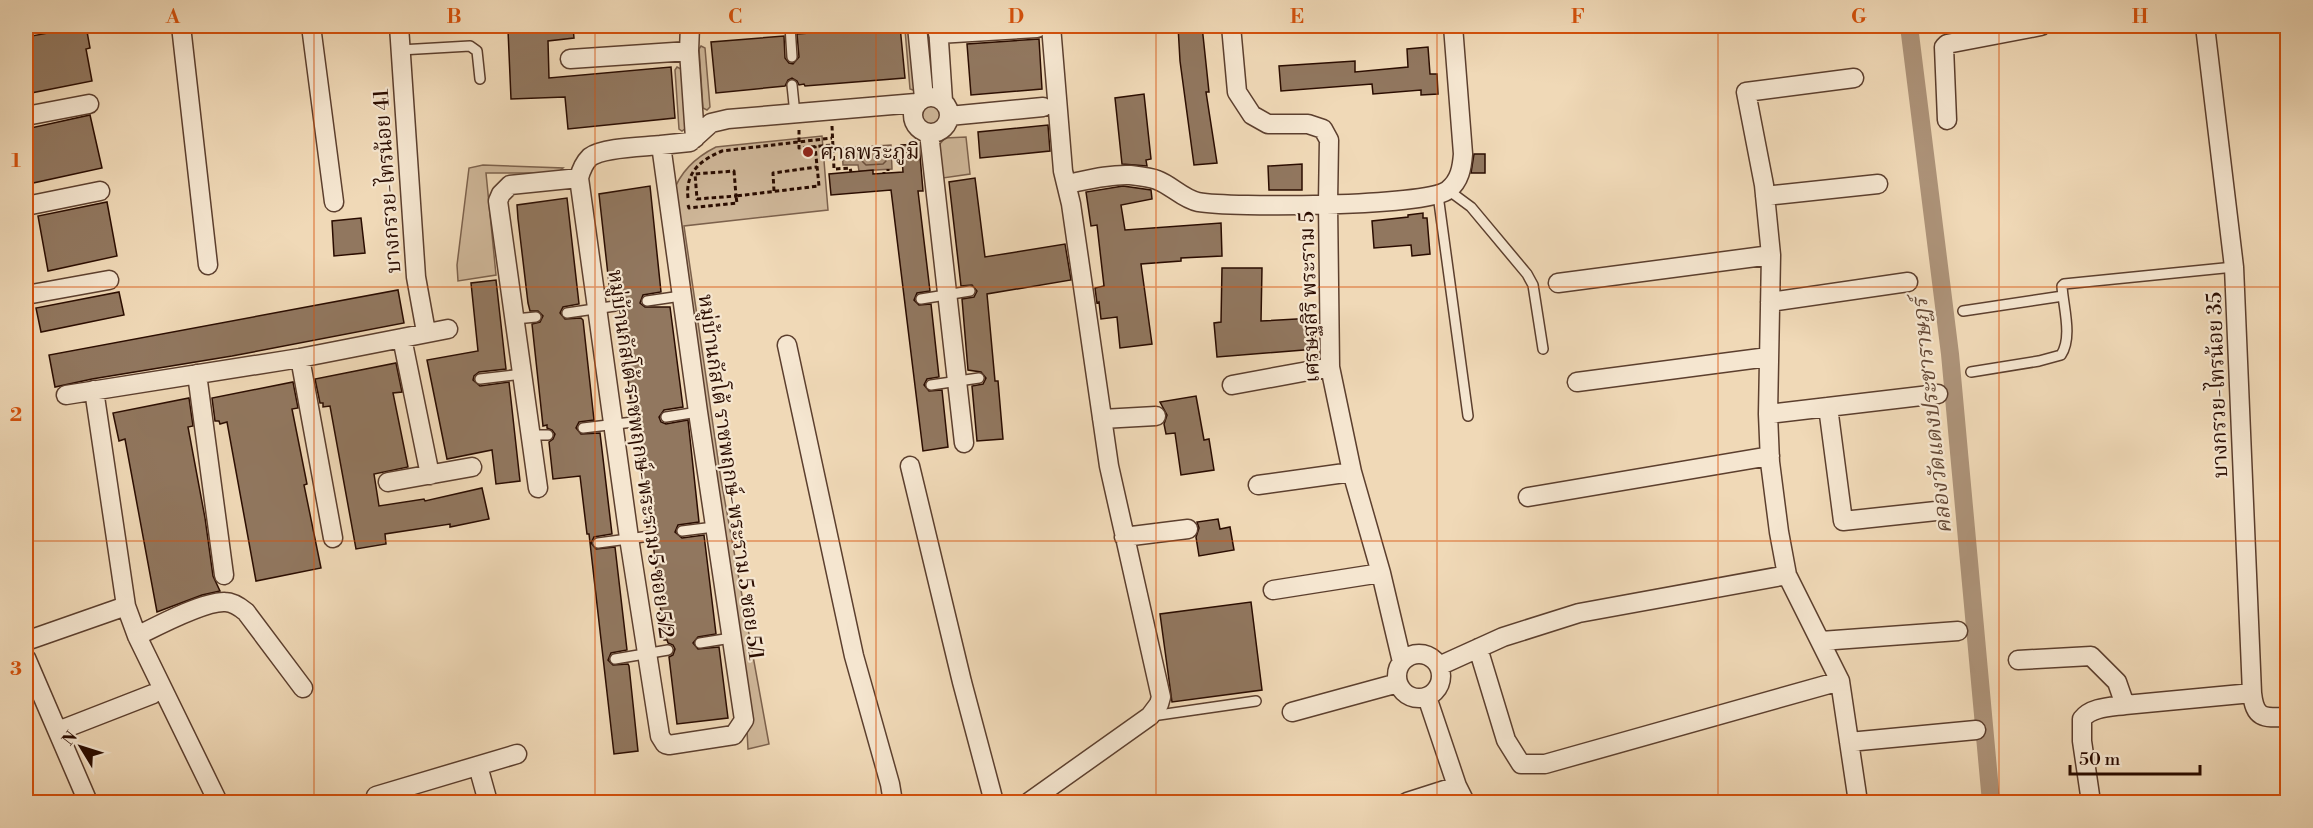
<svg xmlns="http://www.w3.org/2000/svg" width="2313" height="828" font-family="'Libre Bodoni','Noto Serif Thai',serif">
	<rect width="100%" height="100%" fill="#f0d9b7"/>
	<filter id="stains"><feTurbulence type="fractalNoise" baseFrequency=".00333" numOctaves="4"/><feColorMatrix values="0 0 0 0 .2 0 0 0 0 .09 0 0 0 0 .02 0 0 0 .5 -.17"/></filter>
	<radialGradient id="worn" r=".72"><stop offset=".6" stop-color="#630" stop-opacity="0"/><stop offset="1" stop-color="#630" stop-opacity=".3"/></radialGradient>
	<path fill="#ceb698" stroke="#7c614c" stroke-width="1.5" d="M907 27H910L915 90H913L910 89 905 30Z
		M701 46 705 48 710 107 707 110 703 108 699 49Z
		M677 67 681 69 686 128 682 131 679 129 675 70Z
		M920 115a11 11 0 1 1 22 0a11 11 0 1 1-22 0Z
		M822 136 828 210 684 226 721 480 769 744 748 749 746 712 673 193C680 172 696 157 716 147Z
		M966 137 970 174 943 178 939 145 945 138Z
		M483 165 563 168 557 173H486L496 275 458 281 457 265 469 168Z"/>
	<path fill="#ad9379" stroke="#795d49" stroke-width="1.5" d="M891 145 892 169 859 171 858 165H843L842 148Z"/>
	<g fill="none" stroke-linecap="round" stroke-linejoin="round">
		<path stroke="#6c503c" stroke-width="1.5" d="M883 152 886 161 883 164 866 165 857 156 859 153Z"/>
		<path stroke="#ad9379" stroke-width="18" d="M1909 26 1950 354 1991 802"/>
	</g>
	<path fill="#91775f" stroke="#2a0c00" stroke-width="1.5" d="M86 26 90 48 86 49 92 81 26 94V37Z
		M900 26 905 78 805 86 804 84 799 85 797 81 792 78 788 80 785 86 716 93 711 42 784 36 785 58 789 63 793 64 799 57 797 34Z
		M1178 26H1202L1209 92H1206L1217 163 1194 165 1180 61Z
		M573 27 574 38 548 41 549 78 671 67 675 118 568 129 565 97 511 99 508 30Z
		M1039 39 1042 89 971 95 967 44Z
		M1428 47 1430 74H1437L1438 94 1421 95V90L1373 94 1372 84 1281 91 1279 66 1355 61V72L1408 67 1407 49Z
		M1144 94 1151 159 1146 160 1147 166 1122 164 1115 98Z
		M90 115 102 168 33 183 27 152H26V129Z
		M1048 125 1050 151 980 158 978 132Z
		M919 144 923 191H918L930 291 917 293 914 300 919 305 931 304 939 377 927 379 924 385 929 391 942 390 948 447 923 451 891 190 831 195 829 174 873 170V174L903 172 901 145Z
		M1474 154H1485V173H1471Z
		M1302 164V190H1269L1268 166Z
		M975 178 985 257 1065 244 1071 280 987 294 995 381H998L1003 439 977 441 972 386 983 384 986 378 981 372 968 370 962 299 974 297 977 291 972 285 961 286 949 182Z
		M650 186 661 292 643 295 640 303 645 307H670L683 407 664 410 659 417 661 422 666 424 688 420 699 522 678 525 675 532 682 538 704 535 716 634 698 637 693 643 698 649 719 647 728 718 677 724 669 657 673 655 675 649 673 645 668 643 667 640H664L653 542 657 535 651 526 647 527 636 428 640 421 634 413H632L620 311 622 304 618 300 617 292 610 293 599 194Z
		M1123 186 1151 190 1152 199 1121 205 1125 230 1221 223 1222 256 1181 258V261L1141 264 1152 344 1120 348 1117 317 1101 319 1099 302 1097 303 1095 288 1104 286 1097 225 1091 226 1086 192Z
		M567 198 579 304 563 307 560 313 565 319 581 318 583 320 594 420 579 422 576 428 581 434 600 433 612 534 594 537 591 543 596 549 615 547 627 650 611 653 608 660 613 665 628 664 629 666 638 751 614 754 589 534H587L580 476 553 479 549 442 553 439 555 434 552 430 547 428V425L543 426 532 324 540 322 543 316 538 311H530L528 303 518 219 517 205Z
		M107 202 117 256 48 271 38 216Z
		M1423 213V218H1427L1430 254 1412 256 1411 245 1374 248 1372 221 1408 217V215Z
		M361 218 365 253 334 256 332 221Z
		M1222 268H1262L1261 321 1314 318 1316 349 1217 357 1214 323 1221 322Z
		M496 280 506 369 479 372 474 376 473 380 480 386 509 382 520 481 496 484 492 450 447 459 427 360 478 351 471 283Z
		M398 290 404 323 232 356 92 379 55 387 49 355Z
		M119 292 124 315 41 332 36 308Z
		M396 363 402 392 393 393 408 467 374 474 379 506 424 499 425 501 482 488 489 519 450 527V524L385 534 386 544 356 549 330 406 323 407V403H320L315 379Z
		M293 382 298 408 292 409 307 484 304 485 321 568 256 581 227 422 220 424 219 421H215L212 398Z
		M1196 396 1204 440 1209 439 1214 470 1181 475 1175 433 1166 434 1164 424 1167 415 1160 402Z
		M189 398 193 426 188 427 205 518 213 576 220 591 202 595 157 612 125 439 119 441 113 413Z
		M1218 519 1220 529 1230 527 1234 550 1199 556 1196 537 1199 528 1197 522Z
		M1251 602 1262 690 1172 702 1160 614Z"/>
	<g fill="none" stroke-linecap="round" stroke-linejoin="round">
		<defs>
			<path id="service" d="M790 26 792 57
				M400 50 470 46 477 51 480 79
				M792 85 795 114
				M1448 190 1471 207 1527 274 1533 285 1543 349
				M1438 195 1468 416
				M921 299 970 291
				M647 301 681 296
				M1963 311 2063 296
				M567 313 615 306
				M515 319 536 317
				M1971 372 2039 361 2061 355C2073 337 2063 306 2062 286L2064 284 2234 267
				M480 379 522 374
				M931 385 979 378
				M666 417 698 412
				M583 428 633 422
				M531 435H548
				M682 531 714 527
				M598 543 650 536
				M700 643 731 638
				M615 659 668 650
				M1152 716 1256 701"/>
			<path id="minor" d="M181 26 208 265
				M311 26 334 202
				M399 26 416 277 426 332
				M690 26 689 51 695 138
				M917 26 924 98
				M938 26 943 101
				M1231 26 1237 92 1252 115 1268 124H1308L1323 129 1329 140 1328 203 1330 367 1352 472 1381 573 1402 662
				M2205 26 2234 267 2252 693C2255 719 2263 718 2288 717
				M938 34 1037 28
				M570 59 689 51
				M1854 78 1746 92 1764 185 1771 255 1768 414 1770 462 1779 532 1787 575 1840 681 1858 802
				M913 115a18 18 0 1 1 36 0a18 18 0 1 1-36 0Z
				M26 116 89 104
				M949 116 1043 107
				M1947 120 1944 47 1947 44 2041 26
				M929 133 964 443
				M661 145 698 412 744 720 734 735 669 745 665 744 660 736 629 538 579 178C581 170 584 163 590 157 604 147 643 147 661 145L690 142 711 123 728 119 916 103
				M1067 184C1087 180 1110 174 1130 175 1139 176 1150 177 1157 180 1171 185 1183 199 1198 202 1230 208 1426 207 1448 190 1460 181 1462 167 1463 154L1453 26
				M1765 196 1878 184
				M26 206 100 191
				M1558 283 1771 255
				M26 295 109 280
				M1770 302 1908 282
				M402 338 430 475
				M787 345 854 656 890 784 893 802
				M300 358 333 538
				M197 374 224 575
				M1577 382 1768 357
				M1232 385 1330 367
				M94 390 126 606 137 636 218 802
				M66 395 300 358 448 329
				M1828 407 1843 521 1936 511
				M1768 414 1938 394
				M1102 419 1156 416
				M910 466 962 682 994 802
				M388 482 472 467
				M1258 485 1352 472
				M538 488 498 201 501 194 510 185 579 178
				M1528 497 1770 456
				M1124 537 1188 529
				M1273 590 1381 573
				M137 636C157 626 204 601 225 602 233 602 240 607 246 612L303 688
				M26 641 126 606
				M1821 641 1958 631
				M1478 648 1506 740 1521 764H1545L1840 681
				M1397 676a22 22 0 1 1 44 0a22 22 0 1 1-44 0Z
				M26 658 88 802
				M2018 660 2091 656 2117 682 2125 705 2252 693
				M1439 666 1503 637 1579 613 1787 575
				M1427 697 1457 786 1465 802
				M1292 712 1398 683
				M58 731 153 694
				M1849 742 1976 730
				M478 766 488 802
				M376 796 517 754
				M1029 802 1150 716 1159 704 1161 697 1109 466 1071 204 1063 171 1051 26
				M1407 802 1457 786
				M2091 802 2082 741V719C2091 707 2111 707 2125 705"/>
		</defs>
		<use href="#service" stroke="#5c3f2e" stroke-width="12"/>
		<use href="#minor" stroke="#5c3f2e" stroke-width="21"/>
		<path stroke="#2a0c00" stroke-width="3" stroke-dasharray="4.5 3" stroke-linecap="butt" d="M832 126 834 169 850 168 851 172
			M799 130V148L832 145
			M888 169V171
			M734 171 736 196 697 199 695 174Z
			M884 173V172
			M774 191 773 173 817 167
			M688 198C685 173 700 160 722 151L832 138
			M688 205 689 208 737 203 736 196 819 186 815 146"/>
		<use href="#service" stroke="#f5e6d0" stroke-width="9"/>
		<use href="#minor" stroke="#f5e6d0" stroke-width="18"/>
	</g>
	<path fill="none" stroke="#d5510b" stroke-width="1.5" stroke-opacity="0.55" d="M314 26V802M595 26V802M876 26V802M1156 26V802M1437 26V802M1718 26V802M1999 26V802M26 287H2288M26 541H2288"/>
	<circle fill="#8f2418" stroke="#f5e6d0" stroke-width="2" cx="808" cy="152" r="6"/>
	<g text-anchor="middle" stroke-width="4.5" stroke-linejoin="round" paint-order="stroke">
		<g font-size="21" fill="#2a0c00" stroke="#f5e6d0" text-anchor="start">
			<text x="820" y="159">ศาลพระภูมิ</text>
		</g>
		<g font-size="21" fill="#2a0c00" stroke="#f5e6d0">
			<text transform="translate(387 181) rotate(-94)" y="7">บางกรวย-ไทรน้อย 41</text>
			<text transform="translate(1309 297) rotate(-92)" y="7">เศรษฐสิริ พระราม 5</text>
			<text transform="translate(2217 385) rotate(-92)" y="7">บางกรวย-ไทรน้อย 35</text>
			<text transform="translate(641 454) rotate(82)" y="7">หมู่บ้านกัสโต้ ราชพฤกษ์-พระราม 5 ซอย 5/2</text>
			<text transform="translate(731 477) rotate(82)" y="7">หมู่บ้านกัสโต้ ราชพฤกษ์-พระราม 5 ซอย 5/1</text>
		</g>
		<g font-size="22" font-style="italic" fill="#654936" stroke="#f5e6d0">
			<text transform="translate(1931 416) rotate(-96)" y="8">คลองวัดแดงประชาราษฎร์</text>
		</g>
	</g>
	<rect width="2313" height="828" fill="none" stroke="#f0d9b7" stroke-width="66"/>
	<g transform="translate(81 747) rotate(308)" stroke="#f5e6d0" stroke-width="4.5" paint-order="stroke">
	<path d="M0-4.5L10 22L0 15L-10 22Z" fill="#2a0c00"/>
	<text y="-9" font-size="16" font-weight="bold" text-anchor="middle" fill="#2a0c00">N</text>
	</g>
	<path d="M2070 765v9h130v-9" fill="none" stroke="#2a0c00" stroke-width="3"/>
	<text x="2079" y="765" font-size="18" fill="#2a0c00" stroke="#f5e6d0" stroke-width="4.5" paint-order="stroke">50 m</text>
	<rect x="33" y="33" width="2247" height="762" fill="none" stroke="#d5510b" stroke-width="2"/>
	<g font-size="20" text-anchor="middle" font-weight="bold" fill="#d5510b">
		<text x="173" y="23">A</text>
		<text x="454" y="23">B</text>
		<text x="735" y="23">C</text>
		<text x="1016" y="23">D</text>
		<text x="1297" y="23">E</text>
		<text x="1578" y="23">F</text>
		<text x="1859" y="23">G</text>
		<text x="2140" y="23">H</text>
		<text x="16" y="167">1</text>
		<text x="16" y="421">2</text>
		<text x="16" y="675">3</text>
	</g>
	<rect width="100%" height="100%" filter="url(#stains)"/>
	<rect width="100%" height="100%" fill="url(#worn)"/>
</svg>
